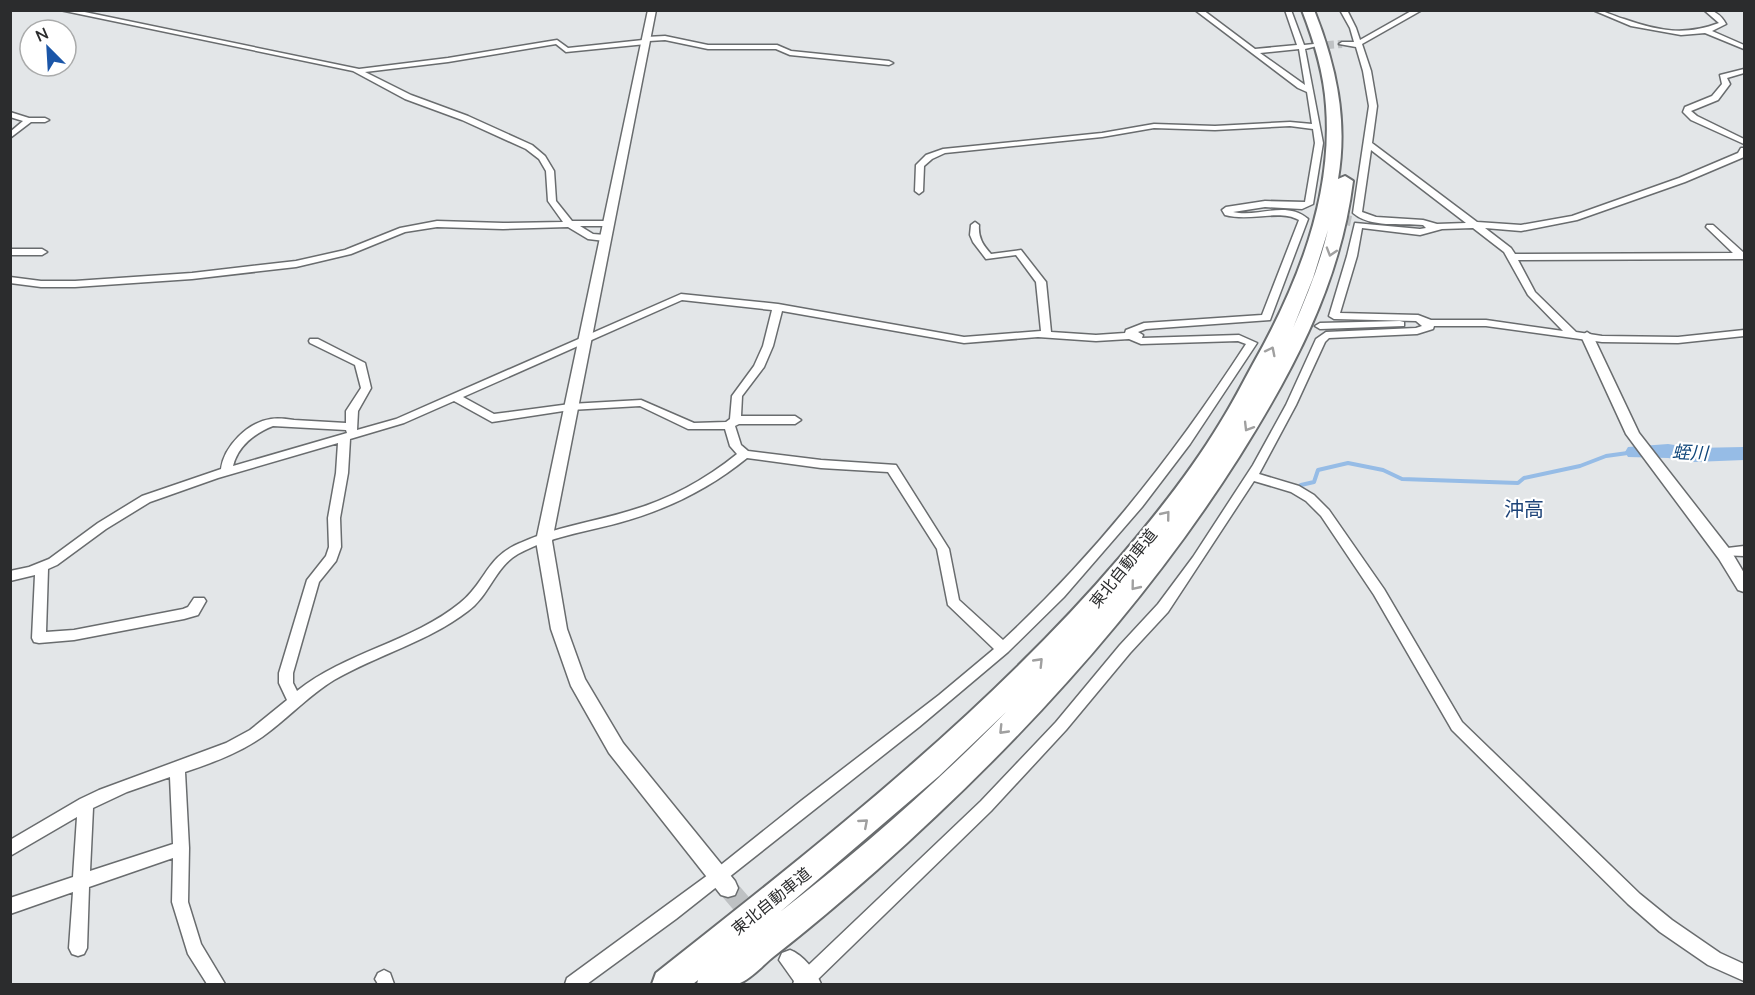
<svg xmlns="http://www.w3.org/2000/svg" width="1755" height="995" font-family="'Nunito Sans','Noto Sans JP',sans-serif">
	<rect width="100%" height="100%" fill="#e3e6e8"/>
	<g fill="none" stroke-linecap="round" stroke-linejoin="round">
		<path stroke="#96bce6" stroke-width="4" d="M1301 485 1314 482 1318 470 1348 463 1383 470 1402 479 1518 483 1524 478 1580 466 1606 456 1635 452"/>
		<path fill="#96bce6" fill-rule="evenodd" d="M1668 444 1694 448 1744 447V460L1694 462 1668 458 1628 457 1625 452 1628 447Z"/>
		<path stroke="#bec1c3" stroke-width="8" stroke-dasharray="8 4" stroke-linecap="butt" d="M1314 46 1342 44"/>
		<path stroke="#bec1c3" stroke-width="10" stroke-dasharray="10 4.5" stroke-linecap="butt" d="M1314 213 1351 221"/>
		<path stroke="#bec1c3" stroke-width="20" stroke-dasharray="20 10" stroke-linecap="butt" d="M728 888 790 960"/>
		<defs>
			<path id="minor" d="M60 10H75L359 69 448 58 557 40 568 48 643 40 644 38 646 37 665 36 708 45H777L791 51 889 61 893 63 889 65 790 55 776 49H708L665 40 649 41 646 44 566 52 556 44 448 62 365 72 411 95 468 116 532 145 545 156 554 171 556 201 572 221H611V225L608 226H580L593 234 605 235 610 238 605 241 588 239 568 227 503 229 437 227 405 232 351 254 296 267 192 279 75 287H41L10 283V277L41 281H75L192 273 296 261 345 250 400 228 437 221 503 223 563 222 548 201 546 171 539 159 526 149 462 120 405 99 353 71Z
				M1195 10H1203L1255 49 1297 45 1285 10H1291L1304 45 1314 44 1317 46 1305 49 1323 143 1313 204 1302 209 1265 207 1233 212C1258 218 1286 200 1308 219L1270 320 1146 329 1138 332 1143 335 1142 338 1239 335 1257 343 1190 444 1142 507 1064 597 1008 652 919 727 676 919 587 984H565L567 978 712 872 801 801 939 695 994 649 948 605 937 549 888 472 821 468 747 458C709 489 666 510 618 523 585 532 549 537 518 554 495 567 489 596 468 611 428 642 377 655 334 680 311 694 292 714 270 731 245 751 215 762 185 772L189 848 188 902 201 944 225 984H207L188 954 172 902 173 858 89 887 87 948 84 954 78 956 72 954 69 948 73 892 10 914V898L73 877 77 817 10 856V840L80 799 99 790 226 743 250 730 287 700 279 683V673L307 580 326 556 329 547 328 518 336 473 338 443 218 478 150 502 106 529 57 565 48 569 46 632 74 630 183 609 188 607 194 598H204L206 601 198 615 184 619 74 640 39 643 34 642 32 638 35 575 10 581V571L29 567 49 559 98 523 142 496 221 469C224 446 248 422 271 419 278 418 287 419 294 420 311 421 328 422 346 423V411L361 388 355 365 310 343 309 341 310 339H318L365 363 371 388 358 411 357 430 396 419 681 294 778 304 964 337 1041 331 1036 282 1016 255 986 259 973 242 970 235 971 225 975 222 979 225C978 238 983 245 991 254L1021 250 1046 282 1051 332 1096 335 1125 333 1126 330 1144 323 1262 315 1299 220C1279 209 1251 222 1225 215L1222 210 1226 207 1265 201 1305 202 1315 143 1313 129 1290 126 1215 130 1154 128 1102 137 945 153 932 159 924 166 923 191 919 194 915 191 916 165 926 155 943 149 1102 133 1154 124 1215 126 1290 122 1312 124 1307 92 1298 88ZM1299 49 1305 85 1260 53ZM682 300 772 310 763 346 754 366 732 396 730 419 726 422 694 423 641 400 570 404 494 414 463 397ZM782 311 964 343 1038 337 1096 341 1129 339 1141 344 1238 341 1246 344C1176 452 1097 553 1003 640L959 600 949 549 896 465 821 460 748 451 741 445 735 426 739 424H795L801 420 795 416H741L742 396 764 367 773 346ZM454 401 492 422 570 410 640 406 688 429H725L730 446 737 454C705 480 668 500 629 511 593 522 555 527 520 543 486 557 486 582 460 603 412 642 346 652 297 691L293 683V673L319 582 336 561 341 547 340 518 348 473 350 439 404 423ZM273 426 346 430 347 433 233 466C238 446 255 433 273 426ZM170 777 173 844 90 871 93 808 127 792Z
				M1340 10H1347L1356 28 1360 40 1413 10H1422L1362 44 1371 71 1377 106 1372 143 1477 222 1521 225 1572 216 1679 178 1738 153 1741 148H1744V157L1685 182 1577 220 1521 231 1485 228 1511 248 1515 254 1733 253 1706 227 1707 225H1713L1744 253V259L1518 260 1535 292 1576 332 1602 336 1678 337 1744 330V336L1678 343 1602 342 1486 326H1434L1433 329 1417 334 1329 338 1325 342 1296 405 1259 474 1299 486 1314 495 1329 510 1384 589 1462 722 1640 894 1672 920 1720 953 1744 964V981L1708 965 1660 932 1628 904 1452 730 1374 595 1321 516 1306 501 1291 492 1254 481 1168 612 1130 653 1066 730 991 811 813 984H793L795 978 981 801 1056 722 1120 645 1158 604 1193 557 1253 465 1286 405 1316 339 1326 332 1416 328 1422 326 1416 321 1334 319 1329 316 1347 256 1355 223 1420 229 1426 228 1423 225C1401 223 1370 228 1353 213L1369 106 1363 71 1356 47 1339 44 1342 42H1354L1350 28ZM1371 150 1466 223 1437 224 1423 220 1376 217 1362 212ZM1362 228 1420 235 1442 229 1473 228 1504 252 1528 295 1563 331 1486 320H1431L1418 315 1340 313 1357 256Z
				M1593 10C1604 10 1613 16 1624 19 1658 31 1685 36 1719 23L1704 10C1715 10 1721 15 1726 24L1712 31 1744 45V49L1705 33 1681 35 1631 26Z
				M1744 69V73L1727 78 1730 84 1718 100 1691 111 1697 116 1744 139V144L1691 120 1683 112 1685 107 1712 96 1722 84 1720 75Z
				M10 112 29 118H45L49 120 45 122H31L10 138V132L23 121 10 117Z
				M10 249H42L47 252 42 255H10Z
				M1400 321 1404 322V326L1320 329 1315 326 1320 323Z
				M1744 546V556L1719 555 1717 552 1719 549Z
				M384 970 390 973 394 984H378L375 979 378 973Z"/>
			<path id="tertiary" d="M648 10H656L552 541 567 629 585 679 623 743 735 881 738 888 735 895 728 897 721 895 609 753 571 686 551 629 536 541Z
				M1587 332 1593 336 1639 433 1731 551 1744 573V592L1738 590 1719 559 1626 434 1581 336Z
				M790 950C803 955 816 971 821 984H796L779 960 782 953Z"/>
			<path id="motorway" d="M1302 10H1314C1336 65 1348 120 1338 179L1345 176 1353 181C1340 284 1293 371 1239 457 1140 613 1014 748 877 870 843 900 809 929 773 957 763 965 752 978 740 983 729 988 709 984 697 984L698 980 693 984H652L656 973C819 844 985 715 1120 557 1156 515 1191 471 1220 423 1232 404 1242 384 1253 364 1297 286 1333 197 1326 106 1324 73 1314 41 1302 10ZM1328 230C1320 264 1307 296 1293 328L1313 278ZM1006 712C936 784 859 851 780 912L939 776Z"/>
		</defs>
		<use href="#minor" stroke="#696c6e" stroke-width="3"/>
		<use href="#tertiary" stroke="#696c6e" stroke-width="3"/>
		<use href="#motorway" stroke="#696c6e" stroke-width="4"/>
		<use href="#minor" fill="#fff" fill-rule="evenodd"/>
		<use href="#tertiary" fill="#fff" fill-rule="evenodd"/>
		<use href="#motorway" fill="#fff" fill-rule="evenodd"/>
	</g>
	<defs><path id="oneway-chevron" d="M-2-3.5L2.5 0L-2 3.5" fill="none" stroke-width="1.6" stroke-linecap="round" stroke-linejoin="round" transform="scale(1.5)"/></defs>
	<g stroke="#a0a0a0">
		<use href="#oneway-chevron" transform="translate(1331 252) rotate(107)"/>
		<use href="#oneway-chevron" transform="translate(1271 351) rotate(-63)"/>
		<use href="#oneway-chevron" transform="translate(1248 427) rotate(121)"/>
		<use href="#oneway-chevron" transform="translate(1166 515) rotate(-51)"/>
		<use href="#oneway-chevron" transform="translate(1135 586) rotate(129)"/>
		<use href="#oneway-chevron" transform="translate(1039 662) rotate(-46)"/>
		<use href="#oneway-chevron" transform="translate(1003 730) rotate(134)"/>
		<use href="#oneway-chevron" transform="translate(864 823) rotate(-41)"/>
	</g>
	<g text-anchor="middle" stroke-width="4.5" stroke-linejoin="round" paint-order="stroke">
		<g font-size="16" fill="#2b2c2d" stroke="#fff">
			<text transform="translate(1123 568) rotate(-51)" y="6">東北自動車道</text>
			<text transform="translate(771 901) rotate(-39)" y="6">東北自動車道</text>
		</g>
		<g font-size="18" font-style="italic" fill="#0f467a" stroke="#fff">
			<text transform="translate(1690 453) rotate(2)" y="6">蛭川</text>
		</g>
		<g font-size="20" fill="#1d4378" stroke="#fff">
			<text x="1524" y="516">沖高</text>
		</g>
	</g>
	<rect width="1755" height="995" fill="none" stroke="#2b2c2d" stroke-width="24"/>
	<g transform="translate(48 48) rotate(336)"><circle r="28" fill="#ffffff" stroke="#aaabab" stroke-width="1.5"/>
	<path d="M0-4.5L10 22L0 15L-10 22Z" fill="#1b56a8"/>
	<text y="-9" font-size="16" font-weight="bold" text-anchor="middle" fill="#2b2c2d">N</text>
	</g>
</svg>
